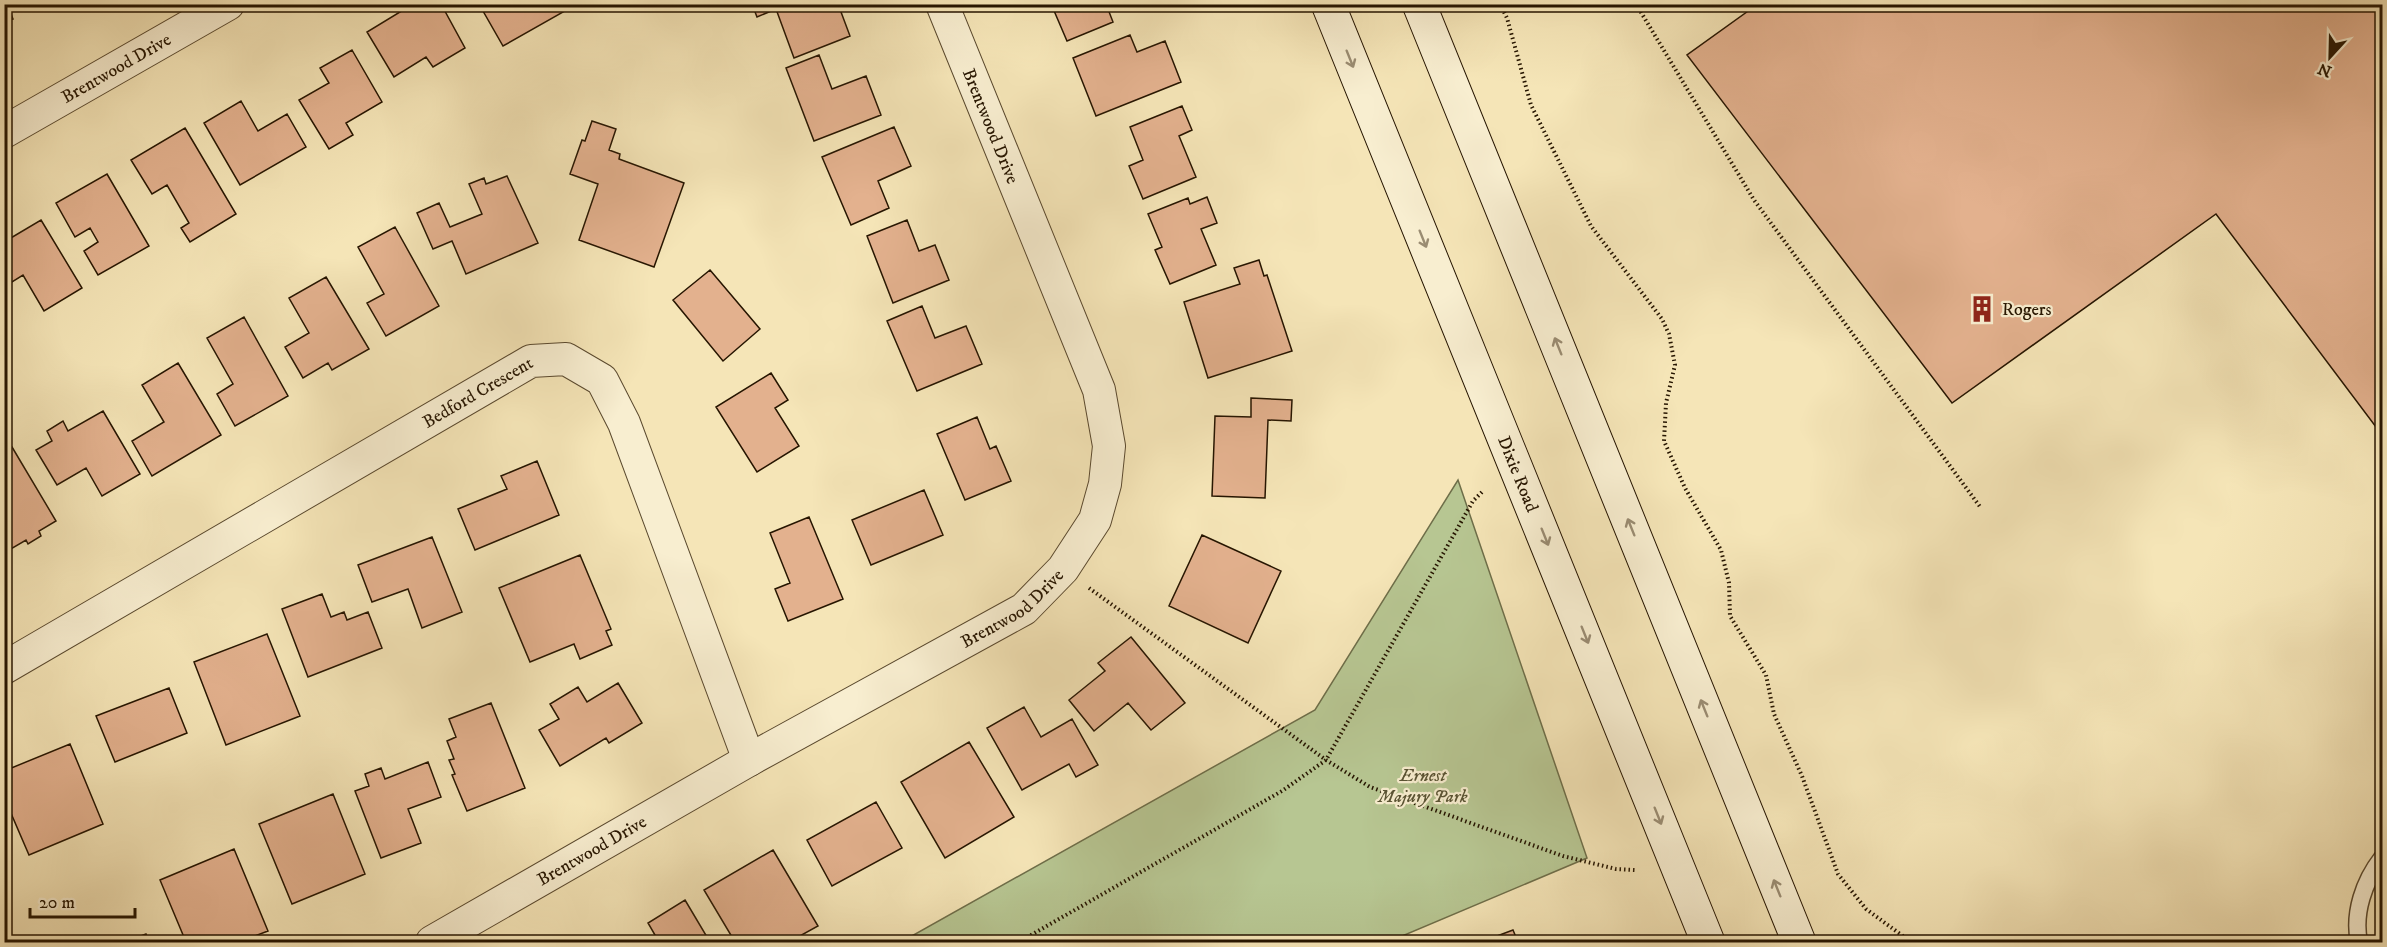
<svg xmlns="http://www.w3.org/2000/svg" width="2387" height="947" font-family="'IM FELL DW Pica',serif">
	<rect width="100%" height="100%" fill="#f5e5b7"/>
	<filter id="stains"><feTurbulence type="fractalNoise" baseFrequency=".00333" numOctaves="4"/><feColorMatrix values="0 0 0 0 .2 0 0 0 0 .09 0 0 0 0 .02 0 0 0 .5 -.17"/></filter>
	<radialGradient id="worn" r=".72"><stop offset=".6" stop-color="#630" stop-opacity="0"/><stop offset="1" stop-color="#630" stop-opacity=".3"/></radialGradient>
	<path fill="#b7c692" stroke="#6e6e49" stroke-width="1.5" d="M1458 480 1587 858 1388 942H901L1315 710Z"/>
	<path fill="#e3b18e" stroke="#261500" stroke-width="1.5" d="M4 4H7L13 19 4 22Z
		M413 4H441L465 48 433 67 426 57 394 77 367 32Z
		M479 4H571L572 7 503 46Z
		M752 4H819L821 9 838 4 850 36 794 58 776 9 757 17Z
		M1055 4H1106L1113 22 1067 41 1052 6Z
		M1758 4H2382V435L2216 214 1952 403 1687 55Z
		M1130 35 1137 52 1165 41 1181 82 1096 116 1073 58Z
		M352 50 382 102 346 123 353 135 329 149 299 100 329 83 320 68Z
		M819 55 832 89 866 76 881 115 814 141 786 68Z
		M241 101 258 131 287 114 306 147 240 185 204 123Z
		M1182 106 1192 130 1179 136 1196 177 1143 199 1129 166 1143 160 1130 127Z
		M592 121 616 129 609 150 620 154 619 159 684 183 654 267 579 240 598 184 570 174 582 140 585 141Z
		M894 127 911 166 878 181 889 208 851 225 822 157Z
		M185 128 236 214 190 242 181 228 189 223 167 185 152 194 131 160Z
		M107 174 149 246 98 275 84 251 98 242 90 228 75 237 56 203Z
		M507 176 538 243 466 274 452 241 433 249 417 213 439 203 450 227 482 214 469 184 484 178 486 184Z
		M1207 197 1217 223 1201 229 1216 265 1170 284 1155 250 1162 247 1148 214 1188 198 1190 204Z
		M41 220 82 288 44 311 23 275 4 287V242Z
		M907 220 919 251 935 245 949 280 893 303 867 236Z
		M395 227 439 306 386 336 367 303 384 294 358 247Z
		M1259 260 1264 276 1267 275 1292 351 1208 378 1184 302 1240 284 1234 268Z
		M710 270 760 329 723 361 673 300Z
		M326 277 369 349 332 370 328 363 303 378 285 347 309 333 289 298Z
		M922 306 935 338 966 326 982 364 917 391 887 321Z
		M244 317 288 396 235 426 217 394 233 384 207 338Z
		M178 363 221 435 152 476 132 441 164 422 142 385Z
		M771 373 788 400 775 408 799 446 757 472 716 407Z
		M1251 398 1292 400 1291 421 1268 420 1265 498 1212 496 1215 416 1251 417Z
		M103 411 140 474 102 496 86 468 57 485 36 450 52 441 47 431 63 421 68 431Z
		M977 417 990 449 996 446 1011 481 965 500 937 434Z
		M12 447 56 521 39 531 41 536 28 544 26 540 4 553V452Z
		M537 461 559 515 475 550 458 509 507 489 501 476Z
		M924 490 943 535 871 565 852 520Z
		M809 517 843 599 788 621 775 589 790 583 770 533Z
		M1202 535 1281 571 1248 643 1169 606Z
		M432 537 462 612 422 628 408 589 372 602 358 565Z
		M580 555 611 629 606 631 612 645 580 659 574 644 530 662 499 588Z
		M322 594 331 617 344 612 347 620 368 612 382 648 308 677 282 609Z
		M267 634 300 716 226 745 194 662Z
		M1131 637 1185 703 1151 730 1128 703 1094 731 1069 700 1105 671 1098 663Z
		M618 683 642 723 609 743 606 738 560 766 539 730 559 719 550 704 578 687 587 702Z
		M169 688 187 733 115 762 96 716Z
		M491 703 525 788 467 811 452 775 455 774 449 760 454 759 447 741 456 737 449 719Z
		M1024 707 1041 737 1072 719 1098 765 1076 777 1069 764 1022 790 987 728Z
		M969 742 1014 817 945 858 901 782Z
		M70 744 103 824 29 855 4 797V771Z
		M428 762 441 797 408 809 421 843 381 858 355 791 369 786 365 774 381 768 385 779Z
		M333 794 365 874 292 904 259 824Z
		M876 802 902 848 832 886 807 840Z
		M234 849 268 931 239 942H186L160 880Z
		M773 850 818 926 789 942H735L704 890Z
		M685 900 710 942H659L648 923Z
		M1513 930 1518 942H1481Z
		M146 934 149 942H125Z"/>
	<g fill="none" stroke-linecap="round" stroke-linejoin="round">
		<defs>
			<path id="lane" d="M2359 942C2353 913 2364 881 2382 858"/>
			<g id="street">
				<path id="s1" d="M4 132 228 4"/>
				<path id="s2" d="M4 668 531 361 566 359 602 380 624 423 749 760"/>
				<path id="s3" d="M432 942 749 760 1024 609 1063 569 1095 520 1105 484 1109 446 1099 390 942 4"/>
			</g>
			<g id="secondary">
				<path id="s4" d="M1328 4 1708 942"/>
				<path d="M1419 4 1799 942"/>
			</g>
		</defs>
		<use href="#lane" stroke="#5a492e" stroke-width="19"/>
		<use href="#street" stroke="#5a492e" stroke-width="34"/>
		<use href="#secondary" stroke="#261500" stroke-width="35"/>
		<path stroke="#261500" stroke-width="4" stroke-dasharray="1.5 3" stroke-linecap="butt" d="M1500 4 1507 18 1531 105 1591 226 1662 319 1669 334 1675 365 1666 403 1664 441 1685 488 1721 550 1729 583 1730 616 1766 675 1774 714 1802 776 1838 874 1866 909 1911 942
			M1636 4 1754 200 1981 508
			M1089 588 1326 760 1370 787 1563 856 1616 869 1635 870
			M1019 942 1282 791 1326 760 1473 501 1482 492"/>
		<use href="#lane" stroke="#f8eed0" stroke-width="16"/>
		<use href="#street" stroke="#f8eed0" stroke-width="32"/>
		<use href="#secondary" stroke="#f8eed0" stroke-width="33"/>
	</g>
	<defs><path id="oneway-shaft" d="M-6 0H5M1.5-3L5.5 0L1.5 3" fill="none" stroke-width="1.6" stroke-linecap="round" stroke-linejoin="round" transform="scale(1.5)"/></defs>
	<g stroke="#9a8c72">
		<use href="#oneway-shaft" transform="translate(1350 59) rotate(68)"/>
		<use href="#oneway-shaft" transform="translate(1423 239) rotate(68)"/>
		<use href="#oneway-shaft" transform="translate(1558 346) rotate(-112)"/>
		<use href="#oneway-shaft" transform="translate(1631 527) rotate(-112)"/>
		<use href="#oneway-shaft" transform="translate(1545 537) rotate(68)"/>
		<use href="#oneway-shaft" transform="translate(1585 635) rotate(68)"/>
		<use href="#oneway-shaft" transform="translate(1704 708) rotate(-112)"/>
		<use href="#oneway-shaft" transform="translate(1658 816) rotate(68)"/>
		<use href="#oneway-shaft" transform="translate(1777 888) rotate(-112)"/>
	</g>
	<defs>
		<symbol id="building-bare" viewBox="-9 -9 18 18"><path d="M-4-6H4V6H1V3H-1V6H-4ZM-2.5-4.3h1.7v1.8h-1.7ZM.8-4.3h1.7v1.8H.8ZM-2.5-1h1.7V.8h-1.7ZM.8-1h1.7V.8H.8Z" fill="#8f2418" stroke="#f8eed0" stroke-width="2.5" paint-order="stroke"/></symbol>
	</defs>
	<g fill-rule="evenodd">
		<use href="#building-bare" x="1963" y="290" width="38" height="38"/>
	</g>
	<g text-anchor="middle" stroke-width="4.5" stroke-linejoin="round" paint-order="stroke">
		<g font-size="18" fill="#261500" stroke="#f8eed0">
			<text dy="6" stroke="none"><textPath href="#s1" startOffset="129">Brentwood Drive</textPath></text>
			<text transform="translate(991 126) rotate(68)" y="6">Brentwood Drive</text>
			<text dy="6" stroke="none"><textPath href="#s2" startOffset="548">Bedford Crescent</textPath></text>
			<text dy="6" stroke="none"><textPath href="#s4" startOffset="507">Dixie Road</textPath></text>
			<text dy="6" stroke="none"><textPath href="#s3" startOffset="670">Brentwood Drive</textPath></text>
			<text dy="6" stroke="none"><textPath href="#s3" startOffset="184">Brentwood Drive</textPath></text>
		</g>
		<g font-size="18" fill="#261500" stroke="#f8eed0" text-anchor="start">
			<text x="2002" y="315">Rogers</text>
		</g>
		<g font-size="18" font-style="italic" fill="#595333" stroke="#f8eed0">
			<text x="1423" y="781">Ernest<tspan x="1423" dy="21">Majury Park</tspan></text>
		</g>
	</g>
	<rect width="2387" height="947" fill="none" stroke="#f5e5b7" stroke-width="24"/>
	<rect x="6" y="6" width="2375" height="935" fill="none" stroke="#261500" stroke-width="3"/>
	<rect x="12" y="12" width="2363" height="923" fill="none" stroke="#261500" stroke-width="1.5"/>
	<g transform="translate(2330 57) rotate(202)" stroke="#f8eed0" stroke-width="4.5" paint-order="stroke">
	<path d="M0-4.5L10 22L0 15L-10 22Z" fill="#261500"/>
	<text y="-9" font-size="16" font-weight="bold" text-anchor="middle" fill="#261500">N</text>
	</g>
	<path d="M30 908v9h105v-9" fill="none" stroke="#261500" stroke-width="3"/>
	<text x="39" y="908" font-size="18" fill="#261500" stroke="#f8eed0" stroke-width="4.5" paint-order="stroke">20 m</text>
	<rect width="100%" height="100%" filter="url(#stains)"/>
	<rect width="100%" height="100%" fill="url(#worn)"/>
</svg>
